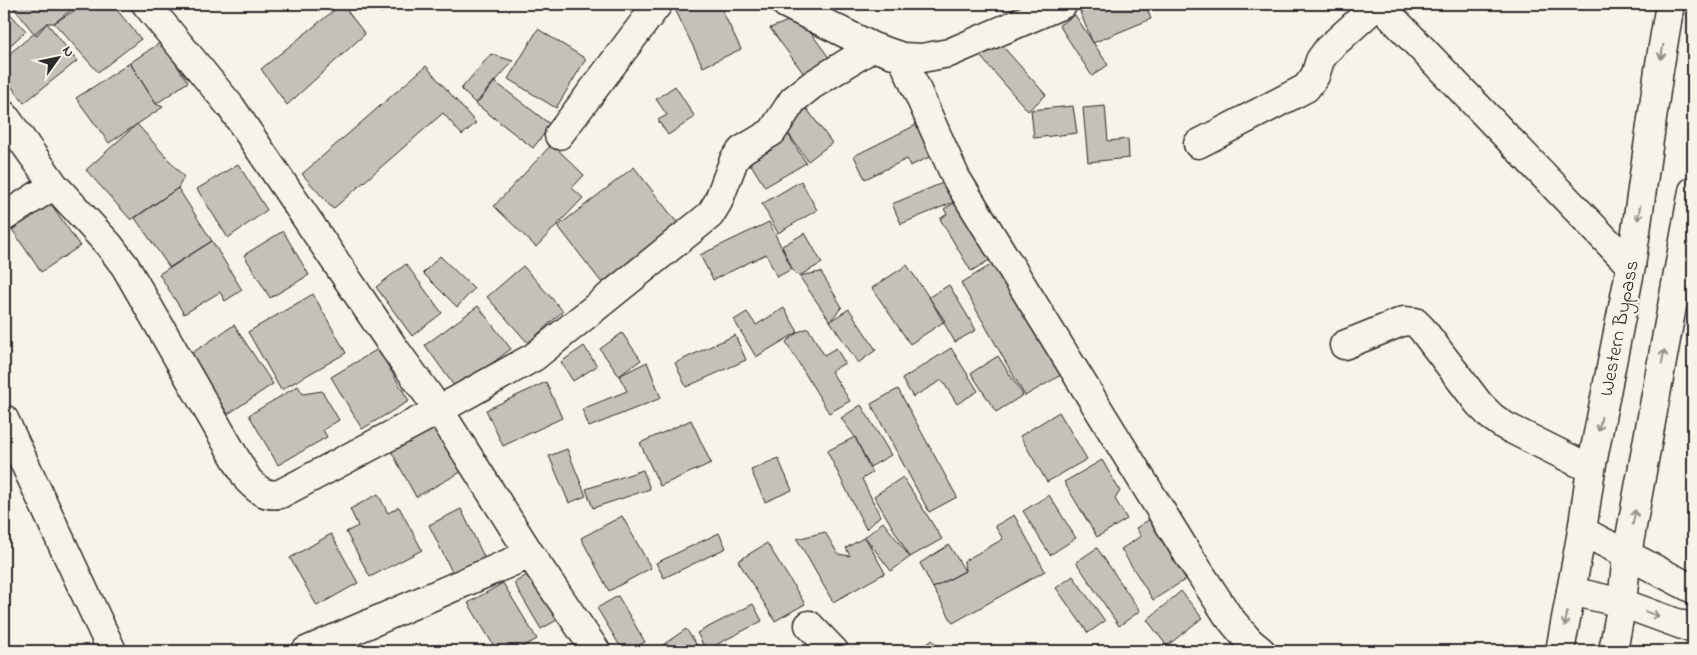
<svg xmlns="http://www.w3.org/2000/svg" width="1697" height="655" font-family="'Indie Flower',sans-serif">
	<rect width="100%" height="100%" fill="#f7f3e8"/>
	<filter id="ink" filterUnits="userSpaceOnUse"><feTurbulence type="fractalNoise" baseFrequency=".02" numOctaves="2"/><feDisplacementMap in="SourceGraphic" scale="10" xChannelSelector="R" yChannelSelector="G"/><feConvolveMatrix kernelMatrix="1 2 1 2 8 2 1 2 1" color-interpolation-filters="sRGB"/></filter>
	<g filter="url(#ink)">
		<path fill="#c4c1b9" stroke="#2b2b2b" d="M19 4H79L54 23H47L36 36 14 8Z
			M85 4H112L141 39 98 72 54 23Z
			M342 4 365 34 287 105 261 69Z
			M373 4H391L381 13Z
			M676 4H719L741 49 703 67 673 5Z
			M1101 4H1145L1151 19 1093 43 1080 12Z
			M4 7 26 31 4 51Z
			M1075 15 1108 65 1092 76 1059 25Z
			M799 17 836 67 812 85 770 28Z
			M47 23 77 61 24 103 4 77V58Z
			M538 29 586 59 556 108 508 79Z
			M998 41 1046 95 1028 111 980 56Z
			M161 42 188 82 156 104 130 63Z
			M491 54 513 61 476 104 461 89Z
			M130 63 156 104 163 107 109 143 76 98Z
			M426 66 476 123 462 135 443 113 333 209 302 174Z
			M494 81 551 125 533 148 476 104Z
			M675 86 695 117 668 135 658 120 667 115 656 99Z
			M1073 106 1077 133 1034 138 1031 110Z
			M1105 106 1108 141 1128 139 1129 158 1088 162 1083 108Z
			M807 109 832 143 808 161 783 126Z
			M920 123 936 154 910 166 907 159 865 179 854 156Z
			M137 124 184 177 178 188 131 220 86 170Z
			M783 126 806 163 765 187 742 150Z
			M552 144 584 175 572 188 583 198 536 247 494 206Z
			M238 164 267 210 228 238 197 189Z
			M634 167 678 224 602 283 558 226Z
			M952 179 961 199 901 224 892 204Z
			M801 181 817 210 778 233 762 204Z
			M178 188 212 241 170 268 135 218Z
			M47 198 80 246 41 272 9 225Z
			M961 199 995 257 971 271 940 219 947 214 944 209Z
			M769 222 792 269 777 277 766 254 713 280 700 255Z
			M283 231 309 275 270 298 244 255Z
			M805 233 822 263 799 276 792 269 782 246Z
			M212 241 242 290 225 301 220 292 184 314 159 274Z
			M440 256 474 289 457 307 423 273Z
			M996 262 1061 375 1025 396 961 283Z
			M406 264 442 313 412 336 376 287Z
			M907 265 945 321 910 344 872 288Z
			M523 266 563 311 528 343 487 297Z
			M821 272 842 307 830 321 799 276Z
			M949 285 976 330 955 342 929 297Z
			M313 294 346 353 281 390 248 332Z
			M478 306 511 349 457 390 425 345Z
			M784 308 798 332 756 357 734 320 747 312 756 325Z
			M849 309 876 350 858 363 830 321Z
			M234 325 273 384 228 414 189 355Z
			M808 328 824 355 836 348 845 363 831 371 850 401 829 413 786 342 798 332Z
			M622 333 641 360 619 376 600 349Z
			M735 335 746 360 686 387 675 363Z
			M584 346 597 366 573 381 561 362Z
			M951 348 978 391 957 404 942 380 913 397 902 379Z
			M378 349 409 401 362 429 331 377Z
			M998 356 1023 395 996 412 971 373Z
			M647 362 661 398 589 427 582 409 627 391 619 376Z
			M546 382 562 418 503 446 486 410Z
			M298 386 303 394 322 391 339 420 323 430 327 437 278 465 249 415Z
			M898 389 957 497 929 512 871 404Z
			M861 405 891 455 870 467 855 437 841 418Z
			M1059 412 1087 459 1047 482 1020 436Z
			M691 420 711 463 660 486 640 443Z
			M435 423 461 472 416 497 389 447Z
			M855 437 872 473 862 479 880 516 866 529 827 451Z
			M567 449 586 496 569 503 549 456Z
			M778 458 792 490 765 502 751 470Z
			M1102 460 1120 491 1115 499 1127 519 1097 537 1064 482Z
			M643 470 650 489 593 508 586 489Z
			M903 477 942 539 910 557 874 496Z
			M378 494 388 513 399 507 422 550 370 577 346 532 358 526 350 509Z
			M1049 495 1076 538 1050 555 1023 511Z
			M461 509 485 559 453 574 429 525Z
			M1014 515 1045 571 953 623 933 588 965 571 964 561 1003 539 995 526Z
			M622 516 651 568 609 591 581 538Z
			M1150 519 1188 578 1153 600 1121 549 1141 536 1136 528Z
			M883 522 910 557 891 571 865 537Z
			M825 532 838 554 850 556 846 548 865 537 885 573 833 602 797 539Z
			M719 533 726 548 664 578 656 563Z
			M331 534 358 583 317 606 290 558Z
			M767 543 805 604 775 621 738 561Z
			M949 545 965 571 933 588 920 563Z
			M1097 548 1140 611 1119 626 1076 562Z
			M530 573 557 620 541 629 514 583Z
			M1073 576 1105 621 1088 633 1056 588Z
			M503 583 537 639 515 651H497L468 603Z
			M1181 591 1202 618 1167 646 1147 620Z
			M618 596 645 642 628 651H623L597 608Z
			M753 604 762 621 706 650 697 633Z
			M686 629 701 651H654Z
			M932 640 942 651H919Z"/>
		<g fill="none" stroke-linecap="round" stroke-linejoin="round">
			<defs>
				<path id="street" d="M146 4 231 107 394 348 439 410 530 554 596 651
					M786 4 873 47 902 57 922 58 949 53 1063 4
					M1379 4 1631 266
					M902 57 956 178 1187 553 1228 616 1249 641 1261 651
					M4 115 54 185 109 245 125 266 248 480C259 491 264 496 280 494L439 410 534 357 710 215 718 202 734 160 742 150 772 132 793 100 812 85 873 47
					M559 135 658 4
					M1198 144 1306 88 1315 76 1320 60 1328 49 1378 4
					M4 217 54 185
					M1344 345 1404 321 1415 322 1422 329 1479 404 1492 417 1505 426 1591 469
					M4 419 112 651
					M809 625 834 651
					M306 651 530 554"/>
				<path id="secondary" d="M1582 531 1693 589
					M1571 591 1622 603 1693 629"/>
				<path id="primary" d="M1560 651 1582 531 1591 469 1631 266 1659 70 1670 4
					M1613 651 1622 603 1627 554 1693 191"/>
			</defs>
			<use href="#street" stroke="#2b2b2b" stroke-width="31"/>
			<use href="#secondary" stroke="#2b2b2b" stroke-width="31"/>
			<use href="#primary" stroke="#2b2b2b" stroke-width="31"/>
			<use href="#street" stroke="#f7f3e8" stroke-width="28"/>
			<use href="#secondary" stroke="#f7f3e8" stroke-width="28"/>
			<use href="#primary" stroke="#f7f3e8" stroke-width="28"/>
		</g>
		<defs><path id="oneway-shaft" d="M-6 0H5M1.5-3L5.5 0L1.5 3" fill="none" stroke-width="1.6" stroke-linecap="round" stroke-linejoin="round" transform="scale(1.25)"/></defs>
		<g stroke="#918f8a">
			<use href="#oneway-shaft" transform="translate(1662 52) rotate(100)"/>
			<use href="#oneway-shaft" transform="translate(1639 213) rotate(98)"/>
			<use href="#oneway-shaft" transform="translate(1663 357) rotate(-80)"/>
			<use href="#oneway-shaft" transform="translate(1600 424) rotate(101)"/>
			<use href="#oneway-shaft" transform="translate(1634 517) rotate(-80)"/>
			<use href="#oneway-shaft" transform="translate(1652 614) rotate(20)"/>
			<use href="#oneway-shaft" transform="translate(1566 619) rotate(101)"/>
		</g>
	</g>
	<g text-anchor="middle" stroke-width="5" stroke-linejoin="round" paint-order="stroke">
		<g font-size="20" fill="#2b2b2b" stroke="#f7f3e8">
			<text transform="translate(1618 328) rotate(-79)" y="7">Western Bypass</text>
		</g>
	</g>
	<rect width="1697" height="655" fill="none" stroke="#f7f3e8" stroke-width="20"/>
	<rect x="10" y="10" width="1677" height="635" fill="none" stroke="#2b2b2b" stroke-width="2" filter="url(#ink)"/>
	<g transform="translate(58 58) rotate(57)" stroke="#f7f3e8" stroke-width="4" paint-order="stroke">
	<path d="M0-4L9 19L0 12L-9 19Z" fill="#2b2b2b"/>
	<text y="-8" font-size="14" font-weight="bold" text-anchor="middle" fill="#2b2b2b">N</text>
	</g>
</svg>
